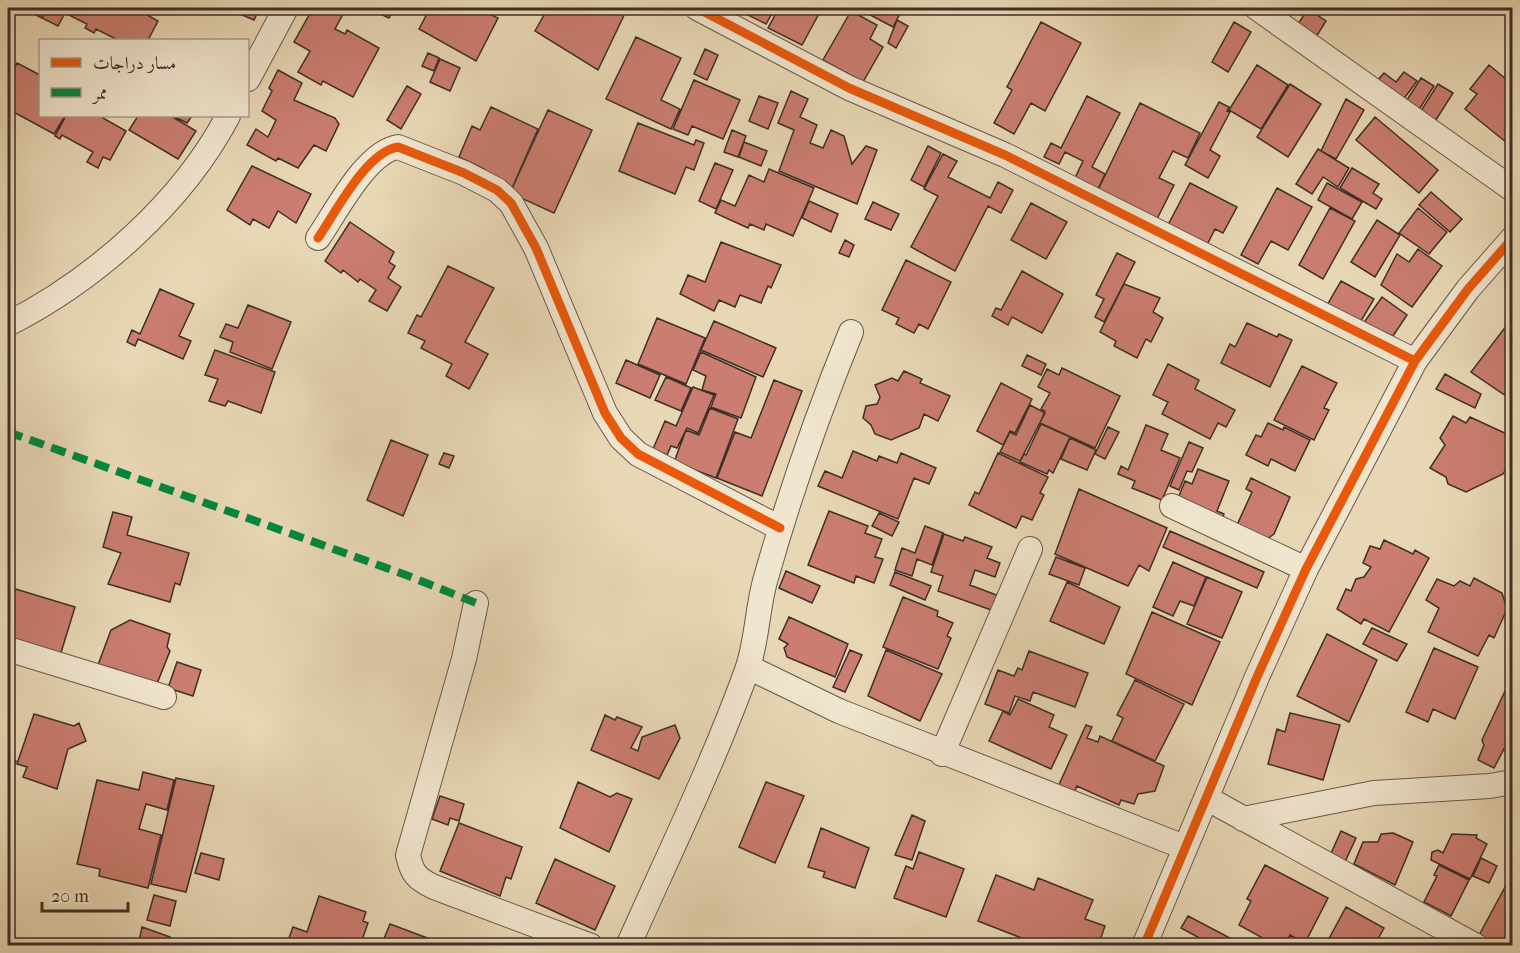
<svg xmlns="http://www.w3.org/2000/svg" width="1520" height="953" font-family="'IM FELL French Canon',Amiri,serif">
	<rect width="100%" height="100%" fill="#e8d7b4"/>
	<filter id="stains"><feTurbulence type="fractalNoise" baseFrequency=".00333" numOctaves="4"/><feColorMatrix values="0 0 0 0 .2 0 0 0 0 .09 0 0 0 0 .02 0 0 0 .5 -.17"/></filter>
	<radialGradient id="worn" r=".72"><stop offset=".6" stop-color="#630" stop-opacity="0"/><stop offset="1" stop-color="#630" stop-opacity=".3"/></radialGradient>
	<path fill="#ca7d70" stroke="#3e2f29" stroke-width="1.5" d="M29 8H47L42 18 28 11Z
		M48 8H144L142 12 158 21 148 40H118L96 29 94 33 85 28 87 24 65 13 58 26 42 18Z
		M226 8H260L254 20Z
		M313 8H330L343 14 335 29 345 34 347 30 379 48 353 97 323 81 321 85 298 72 310 51 294 42Z
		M367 8H394L389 18Z
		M430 8H477L498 18 476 61 419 29Z
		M492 8H508L504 14Z
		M548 8 627 9 598 70 535 31Z
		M752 8H775L766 24 748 15Z
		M779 8H822L802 45 768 28Z
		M857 8H903L893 27Z
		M1308 9 1326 21 1316 37 1298 24Z
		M851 11 877 25 870 39 883 47 863 82 823 60Z
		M897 20 908 26 896 48 888 43Z
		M1041 22 1081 43 1045 111 1031 103 1014 134 994 123 1012 90 1007 87Z
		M1234 22 1251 32 1228 72 1212 62Z
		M636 37 681 58 661 100 680 109 671 129 606 99Z
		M705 49 718 55 707 80 694 74Z
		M428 53 439 58 434 71 422 66Z
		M440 59 460 68 450 91 430 82Z
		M17 63 40 75V116H65L54 134 8 109V81Z
		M1512 63V81L1505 75Z
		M1257 65 1288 85 1261 129 1229 110Z
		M1489 65 1512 84V147L1465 109 1477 94 1470 89Z
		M278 70 302 83 294 100 335 118 339 124 326 151 314 145 298 168 278 158 276 161 247 145 256 129 268 137 276 120 262 111 272 91 269 88Z
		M1404 72 1417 81 1403 100 1377 81 1384 73 1396 82Z
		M1421 78 1434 86 1418 111 1405 103Z
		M694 80 740 100 723 139 692 126 688 135 673 129Z
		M1290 84 1321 104 1288 157 1257 137Z
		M1438 84 1453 93 1434 123 1419 114Z
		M407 86 421 94 401 129 387 120Z
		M791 91 808 99 800 117 817 125 810 143 823 148 831 130 844 136 852 164 866 146 877 150 857 204 779 171 794 130 778 123Z
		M759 96 778 103 768 129 749 121Z
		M1087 96 1120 113 1092 167 1105 174 1098 189 1075 178 1083 161 1065 152 1059 164 1044 157 1051 143 1061 148Z
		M1346 99 1364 110 1336 159 1321 151Z
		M1219 102 1229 107 1227 111 1230 112 1210 150 1220 156 1208 178 1185 165Z
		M1140 103 1200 133 1188 158 1173 151 1159 178 1174 185 1157 219 1098 190Z
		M491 107 538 129 509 195 481 181 484 169 459 157 472 126 480 130Z
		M548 110 592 130 554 213 510 193Z
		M66 116H104L103 118 126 131 110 160 103 157 98 168 87 162 93 152 62 135 60 139 55 136Z
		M138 116H171L196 131 178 159 129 130Z
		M173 116H192L187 123Z
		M1375 117 1438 170 1419 193 1356 140Z
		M638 123 694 145 696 140 704 143 694 170 686 167 675 194 619 171Z
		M732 130 746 136 738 157 724 152Z
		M744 142 767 151 761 166 739 157Z
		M928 146 941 153 924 187 911 180Z
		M1318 149 1349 168 1338 187 1323 177 1312 194 1296 184Z
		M943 154 957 161 948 177 990 198 998 182 1013 190 1001 213 988 206 955 271 911 247 938 196 924 189Z
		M715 163 733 170 716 209 699 201Z
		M252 166 311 194 296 223 278 211 269 228 253 219 250 225 227 210Z
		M1352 168 1379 184 1373 193 1382 199 1376 209 1340 188Z
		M769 169 814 188 793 236 766 224 764 230 750 224 748 228 715 213 721 200 735 206 749 175 764 182Z
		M1190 183 1237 207 1223 233 1215 229 1207 245 1168 225Z
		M1327 183 1362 202 1352 219 1318 200Z
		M1277 188 1312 207 1288 250 1271 241 1258 264 1241 255Z
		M1431 192 1462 219 1450 232 1419 205Z
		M809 201 838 214 831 232 802 218Z
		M873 202 899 214 891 230 865 219Z
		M1031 203 1067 222 1046 259 1011 240Z
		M1330 208 1355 221 1323 279 1299 265Z
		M1418 208 1447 232 1429 254 1399 233Z
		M1377 220 1400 235 1375 277 1351 262Z
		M350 222 394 252 389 262 395 266 388 278 401 287 387 311 369 301 376 290 360 279 358 282 343 270 341 273 325 261Z
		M845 240 854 245 849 257 839 253Z
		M721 242 781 265 771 288 768 286 761 303 740 295 735 307 719 300 714 311 680 294 688 275 705 282Z
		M1418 249 1442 266 1412 307 1381 285 1397 254 1409 262Z
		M1117 253 1135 262 1104 322 1095 317 1104 299 1096 295Z
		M906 260 951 282 928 329 919 324 914 333 896 324 899 318 882 310Z
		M448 266 494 288 465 342 488 354 469 389 446 376 452 364 421 348 425 341 408 333 417 315 421 317Z
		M1022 271 1063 294 1042 333 1012 317 1008 325 992 316 996 308 1001 310Z
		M1341 281 1374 299 1358 326 1326 307Z
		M1124 284 1160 298 1153 312 1163 318 1151 342 1146 339 1137 358 1114 346 1116 341 1100 332Z
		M160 289 194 304 179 336 191 341 183 359 138 339 135 346 127 342 132 330 140 334Z
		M1382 297 1407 315 1393 336 1363 324Z
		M248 305 291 322 272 369 230 352 233 342 220 337 226 324 238 328Z
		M657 318 705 338 686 384 638 364Z
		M714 321 776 348 763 377 701 350Z
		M1247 323 1277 337 1279 334 1292 340 1270 387 1221 363 1230 344 1235 347Z
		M1507 325 1512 328V400L1471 372Z
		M215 350 275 372 261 413 228 401 225 406 209 401 218 379 205 375Z
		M701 352 756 377 741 418 711 407 716 394 702 390 706 376 693 370Z
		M1027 355 1046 364 1041 375 1022 366Z
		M626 360 660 375 650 398 616 383Z
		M1168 364 1199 380 1195 389 1235 410 1226 427 1218 423 1210 439 1162 414 1168 402 1153 395Z
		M1302 366 1337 383 1324 408 1329 410 1314 440 1274 420Z
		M1062 368 1120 396 1095 448 1040 423 1045 411 1041 409 1050 393 1038 387 1047 369 1059 375Z
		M904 371 922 379 920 383 950 396 938 421 924 414 919 428 891 440 875 434 871 425 863 418 866 406 877 404 880 397 875 385 892 378 898 381Z
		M1445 374 1481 394 1475 408 1436 389Z
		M666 377 691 388 681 411 655 400Z
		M774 380 802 391 762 496 717 478 735 432 751 438Z
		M1001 383 1032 399 1015 433 1010 431 1003 445 977 431Z
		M693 387 714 395 698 433 687 428 677 448 671 446 667 455 653 449 665 421 676 426Z
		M1030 405 1045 413 1020 461 1000 452 1010 432 1016 435Z
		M710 408 738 419 716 478 674 462 686 430 699 435Z
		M1453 416 1466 423 1470 417 1509 435 1511 460 1503 474 1466 492 1448 484 1446 477 1430 468 1445 445 1440 438Z
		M1268 423 1283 430 1284 427 1310 440 1295 471 1271 459 1268 466 1246 455 1256 435 1261 437Z
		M1041 424 1070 437 1053 473 1049 470 1047 474 1020 462 1024 454 1026 455Z
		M1146 425 1168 434 1161 450 1180 458 1162 500 1132 488 1135 481 1118 474 1121 466 1128 470Z
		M1108 427 1119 432 1105 459 1095 454Z
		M1070 438 1096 450 1087 470 1061 459Z
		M391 440 428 455 403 516 367 500Z
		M1189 442 1203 448 1192 472 1187 471 1179 490 1170 486Z
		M853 451 877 461 879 456 897 463 901 453 936 468 929 484 914 478 898 519 818 486 825 471 842 478Z
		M444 453 454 456 449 468 439 464Z
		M998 453 1048 477 1040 493 1044 495 1032 520 1022 516 1016 528 969 505 975 492 979 494Z
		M1198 469 1229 481 1217 511 1224 514 1218 530 1173 511 1185 481 1192 484Z
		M1251 478 1290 497 1274 534 1267 539 1237 525 1252 492 1246 489Z
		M1079 489 1167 528 1149 571 1139 565 1128 586 1055 554Z
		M829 511 868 526 865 533 882 539 875 557 883 559 874 583 856 576 854 583 808 565Z
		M113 512 132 517 127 535 189 553 180 585 175 583 170 602 108 584 121 553 103 547Z
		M879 513 899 522 892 536 872 526Z
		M925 526 943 533 932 565 917 559 912 576 895 570 902 548 915 553Z
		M1170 531 1264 572 1257 588 1163 547Z
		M944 534 963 541 965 537 992 547 987 558 1000 563 995 577 975 570 970 585 999 596 994 611 938 591 943 576 931 572Z
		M1384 540 1413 554 1415 550 1429 558 1389 632 1364 619 1361 624 1337 609 1346 589 1351 591 1356 579 1364 577 1371 567 1363 563 1370 546 1380 549Z
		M1056 557 1085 568 1079 585 1049 574Z
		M1173 562 1206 577 1194 606 1180 601 1173 616 1153 607Z
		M786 571 820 586 812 603 779 588Z
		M895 572 931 586 925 600 890 585Z
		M1207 577 1242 592 1222 638 1187 624Z
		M1474 578 1502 593 1507 609 1494 638 1489 635 1478 656 1428 632 1439 608 1426 600 1437 579 1454 586 1460 581 1470 586Z
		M1067 582 1120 607 1104 644 1050 621Z
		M9 587 75 607 60 656 8 651Z
		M903 597 938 611 937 616 953 623 947 636 951 638 938 669 883 647Z
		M1152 612 1220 642 1192 705 1126 674Z
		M789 617 848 644 835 677 787 657 784 648 788 644 779 639Z
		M130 620 170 634 167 647 170 651 156 686 116 674V669L98 665 111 630Z
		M1372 628 1407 644 1397 661 1363 644Z
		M1327 634 1377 660 1349 722 1297 696Z
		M1434 648 1478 667 1455 719 1433 709 1428 722 1406 712Z
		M850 650 862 655 845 692 833 687Z
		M886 650 942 674 920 721 868 696Z
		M1029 651 1088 673 1075 707 1033 692 1030 701 1015 696 1009 713 985 704 998 670 1014 676 1018 668 1022 670Z
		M177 662 201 670 193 696 168 688Z
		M1135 680 1184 704 1155 761 1112 741 1123 718 1117 715Z
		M1506 689 1512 692V755L1504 749 1494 768 1478 760 1484 745 1482 740Z
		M1018 699 1054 715 1049 727 1067 735 1051 769 989 741 1003 711 1010 715Z
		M1290 713 1340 725 1323 780 1268 764 1277 729 1285 732Z
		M34 714 74 726 79 723 86 741 68 749 57 789 23 777 27 767 17 764Z
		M605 715 615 720 617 717 642 727 631 748 638 751 642 737 675 725 680 738 659 779 591 750Z
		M1086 725 1092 727 1087 738 1098 742 1100 736 1164 766 1155 791 1138 794 1134 804 1121 800 1119 805 1077 786 1072 797 1057 789Z
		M8 749 12 751 9 759 16 761 8 784Z
		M143 772 174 780 167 810 146 804 139 829 161 835 148 888 99 876 100 869 77 864 97 780 139 790Z
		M176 778 214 786 186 892 151 884Z
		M578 782 610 797 617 793 632 799 609 852 560 828Z
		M766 782 804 796 775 863 739 847Z
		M440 796 464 804 459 821 450 818 448 825 432 819Z
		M912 815 925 821 912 860 895 855Z
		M459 823 522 847 511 879 506 877 500 896 440 871Z
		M821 828 869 848 855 888 823 877 825 872 808 867Z
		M1341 831 1356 838 1343 866 1328 860Z
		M1393 833 1413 842 1395 885 1354 864 1363 842H1378L1381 834Z
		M1452 834 1477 835 1476 838 1487 844 1470 879 1431 860 1432 852 1438 850 1443 853Z
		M919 852 964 869 946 917 894 898 906 866 913 869Z
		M201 853 224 859 219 880 195 873Z
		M1481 858 1497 866 1489 883 1473 876Z
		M555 859 615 886 595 930 536 903Z
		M1265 865 1328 898 1305 943 1290 935 1285 946H1277L1239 925 1251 901 1247 899Z
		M1439 865 1469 880 1451 916 1424 902 1437 876 1434 875Z
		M1512 874V946H1484L1476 941Z
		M996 875 1034 890 1038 878 1093 900 1085 919 1105 926 1098 946H1042L978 921Z
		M154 895 176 901 170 926 147 920Z
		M319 896 366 912 363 921 368 923 360 946H286L293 927 307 932Z
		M1346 907 1384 928 1374 946H1325Z
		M1188 916 1230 938 1226 946H1214L1181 928Z
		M390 924 438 942 437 946H381Z
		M142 927 170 937 168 946H138Z"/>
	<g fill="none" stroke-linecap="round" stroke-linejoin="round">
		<defs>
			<path id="minor" d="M697 8 849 88 1005 155 1415 361
				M1257 8 1512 189
				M248 79 286 8
				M318 238C336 212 366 152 398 147L464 173 497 190 511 203 536 248 605 413 621 438 638 454 780 528
				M8 324C96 279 182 203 228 116
				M1172 506 1306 569
				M476 603 464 659 408 855C412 874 417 879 434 887L591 946
				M8 649 164 697
				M748 667 839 711 1184 847
				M942 754 1030 549
				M1208 799 1476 946
				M1243 819 1374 793 1490 786 1512 782
				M628 946C669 854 713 764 747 670 757 642 757 610 765 581 789 496 818 413 851 332
				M1144 946 1257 677 1306 569 1415 361 1468 289 1512 239"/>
		</defs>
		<use href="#minor" stroke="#68594c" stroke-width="26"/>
		<use href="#minor" stroke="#f0e5ce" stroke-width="24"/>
		<path stroke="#00873e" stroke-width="8" stroke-dasharray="15 8" stroke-linecap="butt" d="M8 432 406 575 476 603"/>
		<defs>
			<path id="cycleway" d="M697 8 849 88 1005 155 1415 361
				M318 238C336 212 366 152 398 147L464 173 497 190 511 203 536 248 605 413 621 438 638 454 780 528
				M1144 946 1257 677 1306 569 1415 361 1468 289 1512 239"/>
		</defs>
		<use href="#cycleway" stroke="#f0e5ce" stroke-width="13"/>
		<use href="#cycleway" stroke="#e8590c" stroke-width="9"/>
	</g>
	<rect width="1520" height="953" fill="none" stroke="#e8d7b4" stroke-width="30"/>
	<rect x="9" y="9" width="1502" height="935" fill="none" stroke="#3e2f29" stroke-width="3"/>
	<rect x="15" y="15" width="1490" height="923" fill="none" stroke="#3e2f29" stroke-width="1.5"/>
	<rect x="39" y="39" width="210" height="78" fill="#f0e5ce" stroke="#a99c8c" stroke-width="1.5"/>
	<rect x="51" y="58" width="30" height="9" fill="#e8590c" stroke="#a99c8c" stroke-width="1.5"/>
	<text x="93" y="69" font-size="18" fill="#3e2f29">مسار دراجات</text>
	<rect x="51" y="88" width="30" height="9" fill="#00873e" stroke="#a99c8c" stroke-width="1.5"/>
	<text x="93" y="99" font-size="18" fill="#3e2f29">ممر</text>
	<path d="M42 902v9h86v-9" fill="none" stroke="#3e2f29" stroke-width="3"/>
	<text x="51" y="902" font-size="18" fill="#3e2f29" stroke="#f0e5ce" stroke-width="4.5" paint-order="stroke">20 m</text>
	<rect width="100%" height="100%" filter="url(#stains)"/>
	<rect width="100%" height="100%" fill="url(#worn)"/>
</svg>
